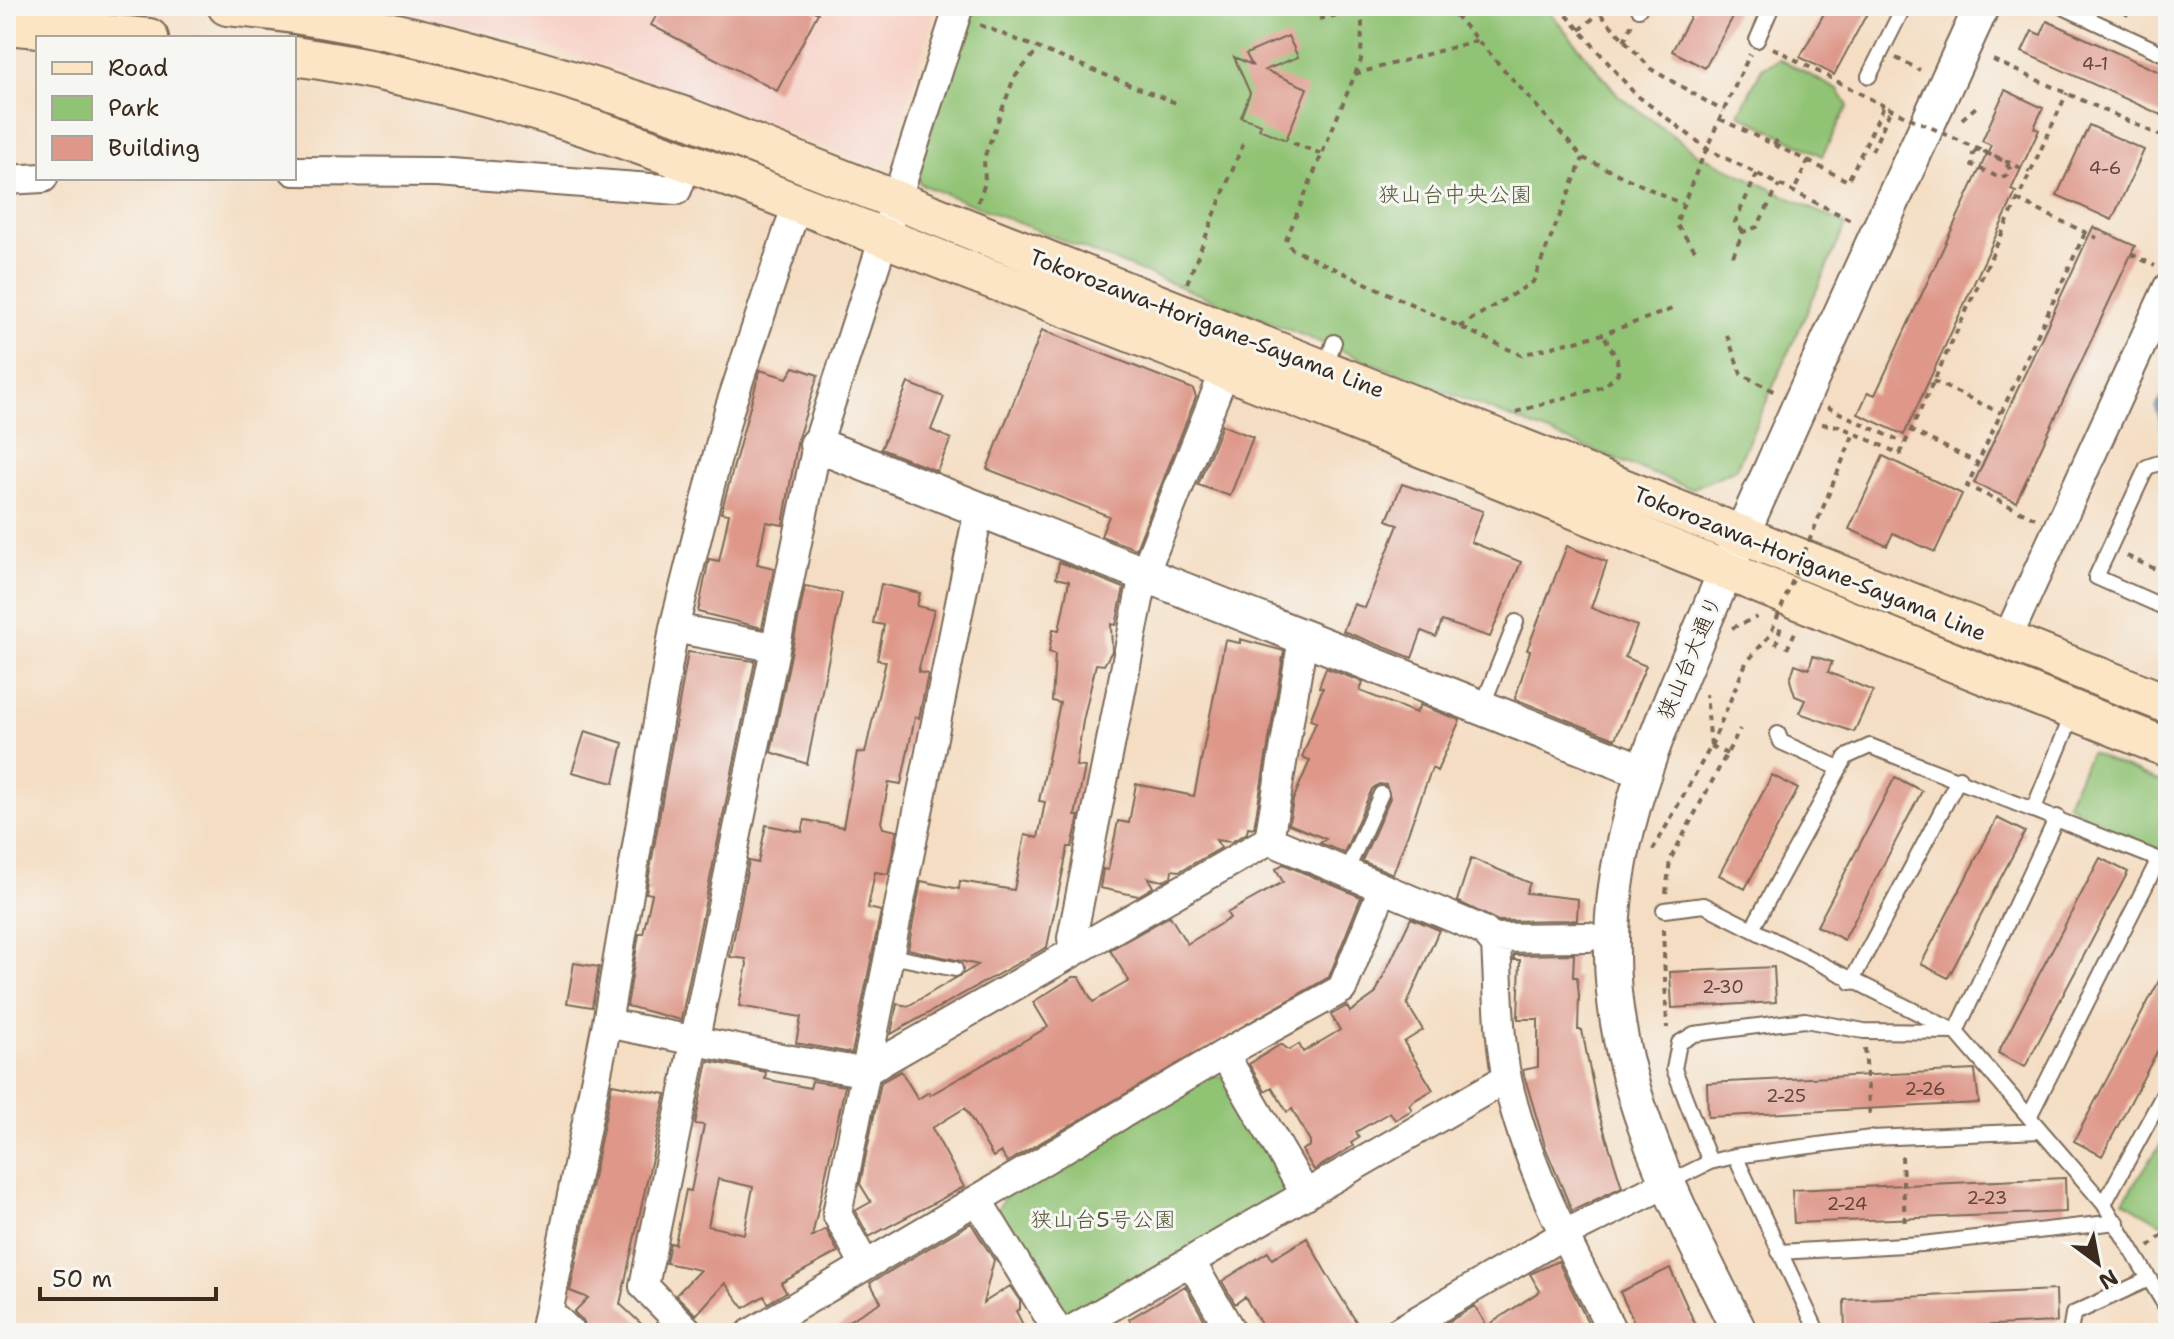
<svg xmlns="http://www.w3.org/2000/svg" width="2174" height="1339" font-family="'Shantell Sans','Klee One',sans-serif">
	<rect width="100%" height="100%" fill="#f6f6f2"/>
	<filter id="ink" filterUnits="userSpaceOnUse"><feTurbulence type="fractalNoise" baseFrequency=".0125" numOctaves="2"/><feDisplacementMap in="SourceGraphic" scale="16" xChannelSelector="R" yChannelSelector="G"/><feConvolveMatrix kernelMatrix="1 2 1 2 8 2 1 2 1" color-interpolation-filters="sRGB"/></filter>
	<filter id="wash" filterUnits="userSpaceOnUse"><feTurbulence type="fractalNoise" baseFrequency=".006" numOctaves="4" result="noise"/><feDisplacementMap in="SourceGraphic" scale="32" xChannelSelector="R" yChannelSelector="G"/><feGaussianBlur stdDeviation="1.8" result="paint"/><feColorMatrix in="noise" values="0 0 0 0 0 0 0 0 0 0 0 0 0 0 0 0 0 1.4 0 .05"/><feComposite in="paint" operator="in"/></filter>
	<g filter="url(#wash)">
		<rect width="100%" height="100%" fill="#f4ddc2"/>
		<path fill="#f7d1c7" d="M382 6H937L888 161 877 166 645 78 552 48Z"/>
		<path fill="#91c374" stroke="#667649" stroke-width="2" d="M970 6H1545L1619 96 1698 154 1846 225 1736 469 1691 489 920 184 917 173Z
			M1780 59 1838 90 1848 106 1822 156 1739 114 1762 68Z
			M2090 753 2168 785V856L2110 834 2067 803Z
			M1210 1075 1228 1077 1290 1182 1287 1193 1071 1321 1060 1317 996 1212 1006 1194Z
			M2165 1138 2168 1139V1219L2161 1223 2123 1201Z"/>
		<path fill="#58a2cf" stroke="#4a6676" stroke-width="2" d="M2168 386V428L2163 430 2156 407Z"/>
		<g id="blocks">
			<path fill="#de9789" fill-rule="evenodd" d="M662 6H804L818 13 777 91 651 25Z
				M1696 6H1739L1705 68 1672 51Z
				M1828 6H1871L1834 75 1800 57Z
				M2047 21 2168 76V118L2022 52 2032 31 2041 35Z
				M1288 36 1298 57 1265 70 1307 88 1286 140 1259 129 1261 124 1241 117 1250 93 1234 57 1252 65 1246 54Z
				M2005 90 2043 108 2034 128 2039 130 2011 190 2016 192 1904 435 1858 414 1868 392 1875 395 1991 145 1982 141Z
				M2089 125 2144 150 2112 220 2057 195Z
				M2093 227 2135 246 2016 502 1974 483Z
				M1042 330 1193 389 1196 397 1136 549 1101 536 1109 516 987 469Z
				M794 367 818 375 798 438 783 525 766 522 757 564 774 568 762 628 698 612 709 559 719 561 729 514 721 513 760 370 787 378Z
				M908 383 944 397 931 430 951 439 937 471 881 449Z
				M1222 425 1253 437 1230 496 1198 485Z
				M1883 456 1962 494 1935 552 1893 533 1887 546 1849 529Z
				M1402 484 1483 511 1471 542 1521 562 1490 637 1442 621 1436 637 1422 631 1412 658 1343 631 1354 604 1365 608 1384 560 1398 525 1387 520Z
				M1567 546 1607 562 1591 608 1637 626 1625 657 1646 666 1615 739 1515 699 1530 651 1527 650Z
				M1059 562 1124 588 1116 625 1111 624 1112 651 1104 665 1096 664 1083 721 1076 766 1085 767 1075 816H1079L1072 847H1068L1047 947 891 1034 897 1004 908 1006 978 965 908 949 921 881 959 889 960 881 1014 890 1025 835 1038 838 1045 802 1039 801 1060 703 1052 701 1055 654 1049 652 1053 629 1059 630 1069 581 1056 578Z
				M881 584 920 593 917 606 934 610 918 672 928 674 919 718 915 717 901 784 889 782 881 822 883 828 897 831 888 874 875 872 868 908 881 911 852 1053 796 1043 801 1017 739 1006 747 964 746 959 730 957 749 861 758 863 766 825 802 832 805 820 843 827 857 752 865 753 886 661 877 660 884 625 873 623Z
				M805 586 842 593 807 764 771 752Z
				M1240 639 1284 651 1254 828 1248 827 1247 833 1231 842 1216 840 1221 848 1180 871 1172 870 1171 877 1163 881 1148 878 1153 887 1138 896 1100 888 1103 869 1108 870 1118 821 1129 823 1136 784 1194 796 1225 640 1240 643Z
				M688 652 755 661 681 1020 627 1006 639 934H643L652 894 646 893Z
				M1813 656 1832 662 1828 672 1873 691 1854 732 1799 713 1805 700 1795 696 1790 680 1795 664 1809 669Z
				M1326 668 1363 682 1360 691 1416 713 1420 705 1460 720 1437 771 1432 768 1393 874 1362 861 1390 798 1386 785 1379 784 1372 789 1344 853 1320 843 1326 839 1289 824 1293 800 1310 760 1302 757 1316 722 1310 720 1323 688 1319 687Z
				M585 731 623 743 614 783 572 772Z
				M1772 775 1798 789 1745 889 1719 875Z
				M1895 777 1922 791 1844 940 1817 926Z
				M1997 818 2025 832 1948 978 1921 964Z
				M1471 858 1530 883 1526 893 1578 899 1577 920 1498 921 1457 901Z
				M2100 858 2128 872 2025 1067 1998 1053Z
				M1283 864 1361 897 1329 977 1007 1162 1001 1152 993 1157 965 1108 932 1128 964 1187 869 1237 855 1211 871 1202 860 1184 881 1082 901 1071 918 1099 929 1092 930 1095 1048 1027 1033 1002 1073 977H1079L1093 1002 1129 981 1110 950 1170 916 1187 944 1230 918 1227 913 1283 882 1276 869Z
				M1411 918 1439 930 1407 1004 1423 1030 1404 1042 1433 1090 1413 1101 1409 1105 1412 1110 1395 1120 1390 1112 1356 1132 1359 1138 1351 1143 1353 1146 1314 1170 1302 1150 1310 1146V1141L1292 1109 1287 1112 1272 1087 1265 1091 1249 1064 1281 1044 1289 1050 1299 1044 1303 1052 1340 1030 1331 1015 1347 1006 1350 1012 1375 994Z
				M1574 954 1573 977H1577L1579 995 1578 1030H1582L1598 1111 1622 1187 1572 1211 1546 1149 1524 1075 1523 1070 1538 1067V1019H1518L1520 960H1514V955Z
				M574 963 599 967 592 1007 567 1003Z
				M2168 964V1031L2102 1156 2074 1141Z
				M1774 967 1776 1002 1672 1008 1670 972Z
				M708 1061 766 1072 765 1079 810 1088 812 1081 845 1086 812 1237 826 1229 838 1252 781 1283 786 1292 768 1303 764 1296 744 1308 725 1283 696 1315 676 1295 700 1270 666 1263 670 1243 675 1244 686 1190 691 1191 704 1125 695 1124ZM718 1179 753 1187 744 1234 708 1226Z
				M1975 1070 1979 1103 1708 1117 1707 1083Z
				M612 1084 666 1094 620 1304 651 1333H588L583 1321 574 1312 588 1298 570 1291Z
				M2065 1178 2066 1212 1794 1223 1792 1190Z
				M971 1223 994 1260 983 1303 1010 1286 1020 1301V1309L1016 1311 1027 1333H828L881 1302 870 1283Z
				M1307 1238 1324 1269 1363 1333H1266L1245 1297 1235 1304 1222 1281 1268 1252 1272 1259Z
				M1558 1261 1593 1333H1430L1475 1306 1487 1326 1540 1291 1530 1274Z
				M1670 1268 1699 1333H1639L1620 1292Z
				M1185 1286 1212 1333H1138L1129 1319Z
				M2056 1290 2057 1322 1845 1332 1844 1300Z"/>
		</g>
	</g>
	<g filter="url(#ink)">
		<use href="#blocks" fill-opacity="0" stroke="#7c6957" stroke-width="2"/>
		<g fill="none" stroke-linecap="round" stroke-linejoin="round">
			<defs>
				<path id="service" d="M2061 6 2168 56
					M1639 9 1640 6
					M1757 40 1772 6
					M1869 76 1904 6
					M1325 368 1334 342
					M2168 460 2147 467 2096 577 2168 609
					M1482 707 1516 622
					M1778 734 1781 742 1839 768
					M2034 808 2074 711
					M1346 872 1381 794
					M1664 910 1704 905 1956 1032 2104 1204 2168 1310
					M1752 929 1846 757 1870 746 2168 863
					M891 956 955 969
					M1851 982 1959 778
					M2029 1117 2159 859
					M1735 1156 1871 1138 2041 1131
					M1710 1162 1674 1069 1679 1043 1694 1034 1805 1020 1864 1031 1956 1032 2057 817
					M1667 1183 1710 1162 1735 1156 1818 1333
					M2104 1204 2168 1086
					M1779 1252 1922 1244 2117 1222
					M2070 1333 2073 1314 2149 1279"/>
				<path id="minor" d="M294 171 438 172 677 190 688 160
					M6 180 43 178
					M674 628 773 647
					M2006 641 2168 287
					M1269 840 1303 638
					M1491 938 1588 937
					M1075 950 1072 938 1144 574 1226 368
					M607 1023 786 1059 857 1071 869 1069 1269 840 1473 926 1485 932 1496 945C1499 990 1498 1035 1507 1079 1527 1169 1572 1251 1613 1333
					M1224 1054 1306 1195
					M978 1201 1059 1333
					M1191 1262 1232 1333
					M865 1265 837 1214 979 509
					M549 1312 571 1333
					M544 1333 607 1023 674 628 729 410 797 204
					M690 1333 644 1286 817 445 959 6
					M751 1333 1224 1054 1342 989 1383 888
					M1066 1333 1507 1078
					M1396 1333 1563 1235 1667 1183"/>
				<path id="tertiary" d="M817 445 1642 771
					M1740 1333C1686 1223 1626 1116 1614 992 1602 873 1640 774 1685 667 1712 603 1739 539 1768 476 1838 318 1910 162 1982 6"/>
				<path id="secondary" d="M227 6C384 20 538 68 686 117L2168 704
					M6 25 149 38
					M294 56C537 91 763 192 991 279 1386 429 1775 593 2168 748"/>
			</defs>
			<use href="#service" stroke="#7c6957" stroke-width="18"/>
			<use href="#minor" stroke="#7c6957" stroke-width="32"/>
			<use href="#tertiary" stroke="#7c6957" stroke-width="38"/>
			<use href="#secondary" stroke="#7c6957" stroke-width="42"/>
			<path stroke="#7c6957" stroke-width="4" stroke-dasharray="6 6" stroke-linecap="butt" d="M1447 6 1583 158 1682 204
				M1559 6 1635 94 1709 150 1853 221
				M1593 6 1651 69 1723 111
				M1356 11 1362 23 1361 60 1286 240 1292 249 1521 355 1603 334 1672 309
				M2126 16 2130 6
				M1319 19 1356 11 1363 6
				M980 25 1176 103
				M1580 30 1599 13
				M1624 41 1632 24
				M1773 48 1884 106
				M1896 58 1920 70
				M1993 60 2168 139
				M1355 74 1479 40
				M1720 119 1808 161 1794 191
				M1962 119 1976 107
				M1293 143 1324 155
				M1774 145 1780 135
				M1872 151 1891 109
				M1973 153 1979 149 2030 172
				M2017 200 2097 238
				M978 202 985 183 984 158 1014 78 1039 48
				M1743 232 1735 222 1757 174
				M1695 250 1676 224C1697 166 1724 110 1750 54
				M2131 254 2155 266
				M1733 256 1743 232 1757 227 1779 185
				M1187 283 1245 139
				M1459 327 1533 282 1583 158
				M1727 335 1741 374 1775 392
				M1933 381 2001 413
				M1827 407 1904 443
				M1516 412 1605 386 1618 373 1617 359 1603 334
				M1822 424 1839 426 1900 454 2067 93
				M1910 430 1978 463
				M2035 518 1967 486 2085 233
				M2127 556 2168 575
				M1732 628 1757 617
				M1776 645 1781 625
				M1787 649 1796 630
				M1711 746 1727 754
				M1653 850 1711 746 1706 694
				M1666 893 1670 860 1740 729
				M1663 929 1667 1028
				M1865 1048 1870 1119
				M1902 1156 1905 1227
				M2149 1247 2168 1230"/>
			<use href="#service" stroke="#fff" stroke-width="14"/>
			<use href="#minor" stroke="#fff" stroke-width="28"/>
			<use href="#tertiary" stroke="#fff" stroke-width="34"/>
			<use href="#secondary" stroke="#fce5c4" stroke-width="38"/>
			<path stroke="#7c6957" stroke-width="4" stroke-dasharray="6 6" stroke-linecap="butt" d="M1808 161 1848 181 1884 106 2004 161 2010 169 2007 175 2000 178 1972 165 1973 153
				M1711 746 1746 663 1770 635 1854 433"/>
		</g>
	</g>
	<g text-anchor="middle" stroke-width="6" stroke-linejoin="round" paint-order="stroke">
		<g font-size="18" fill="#644539">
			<text x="2095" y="70">4-1</text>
			<text x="2105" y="174">4-6</text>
			<text x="1723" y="993">2-30</text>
			<text x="1925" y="1095">2-26</text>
			<text x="1786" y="1102">2-25</text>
			<text x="1987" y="1204">2-23</text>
			<text x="1847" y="1210">2-24</text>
		</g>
		<g font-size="22" fill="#555838" stroke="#f6f6f2">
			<text x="1455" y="202">狭山台中央公園</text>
			<text x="1103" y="1227">狭山台5号公園</text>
		</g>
		<g font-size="22" fill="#3b2a1e" stroke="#f6f6f2">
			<text transform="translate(1207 323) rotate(21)" y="8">Tokorozawa-Horigane-Sayama Line</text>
			<text transform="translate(1810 563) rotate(22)" y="8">Tokorozawa-Horigane-Sayama Line</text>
			<text transform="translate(1689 657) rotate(-67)" y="8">狭山台大通り</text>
		</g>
	</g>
	<rect width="2174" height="1339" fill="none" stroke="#f6f6f2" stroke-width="32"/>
	<rect x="36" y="36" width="260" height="144" fill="#f6f6f2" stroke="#aba49d" stroke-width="2"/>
	<rect x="52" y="62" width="40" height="12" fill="#fce5c4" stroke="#aba49d" stroke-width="2"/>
	<text x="108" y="76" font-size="24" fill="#3b2a1e">Road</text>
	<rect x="52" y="96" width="40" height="24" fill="#91c374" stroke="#aba49d" stroke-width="2"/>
	<text x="108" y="116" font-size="24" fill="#3b2a1e">Park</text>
	<rect x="52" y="136" width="40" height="24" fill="#de9789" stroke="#aba49d" stroke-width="2"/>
	<text x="108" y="156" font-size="24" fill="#3b2a1e">Building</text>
	<g transform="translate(2098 1263) rotate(148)" stroke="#f6f6f2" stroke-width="6" paint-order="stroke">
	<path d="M0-6L14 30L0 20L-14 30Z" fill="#3b2a1e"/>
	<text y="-12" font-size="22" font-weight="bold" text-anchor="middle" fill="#3b2a1e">N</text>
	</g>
	<path d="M40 1287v12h176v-12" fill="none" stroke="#3b2a1e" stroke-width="4"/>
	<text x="52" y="1287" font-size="24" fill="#3b2a1e" stroke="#f6f6f2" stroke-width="6" paint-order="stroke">50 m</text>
</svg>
